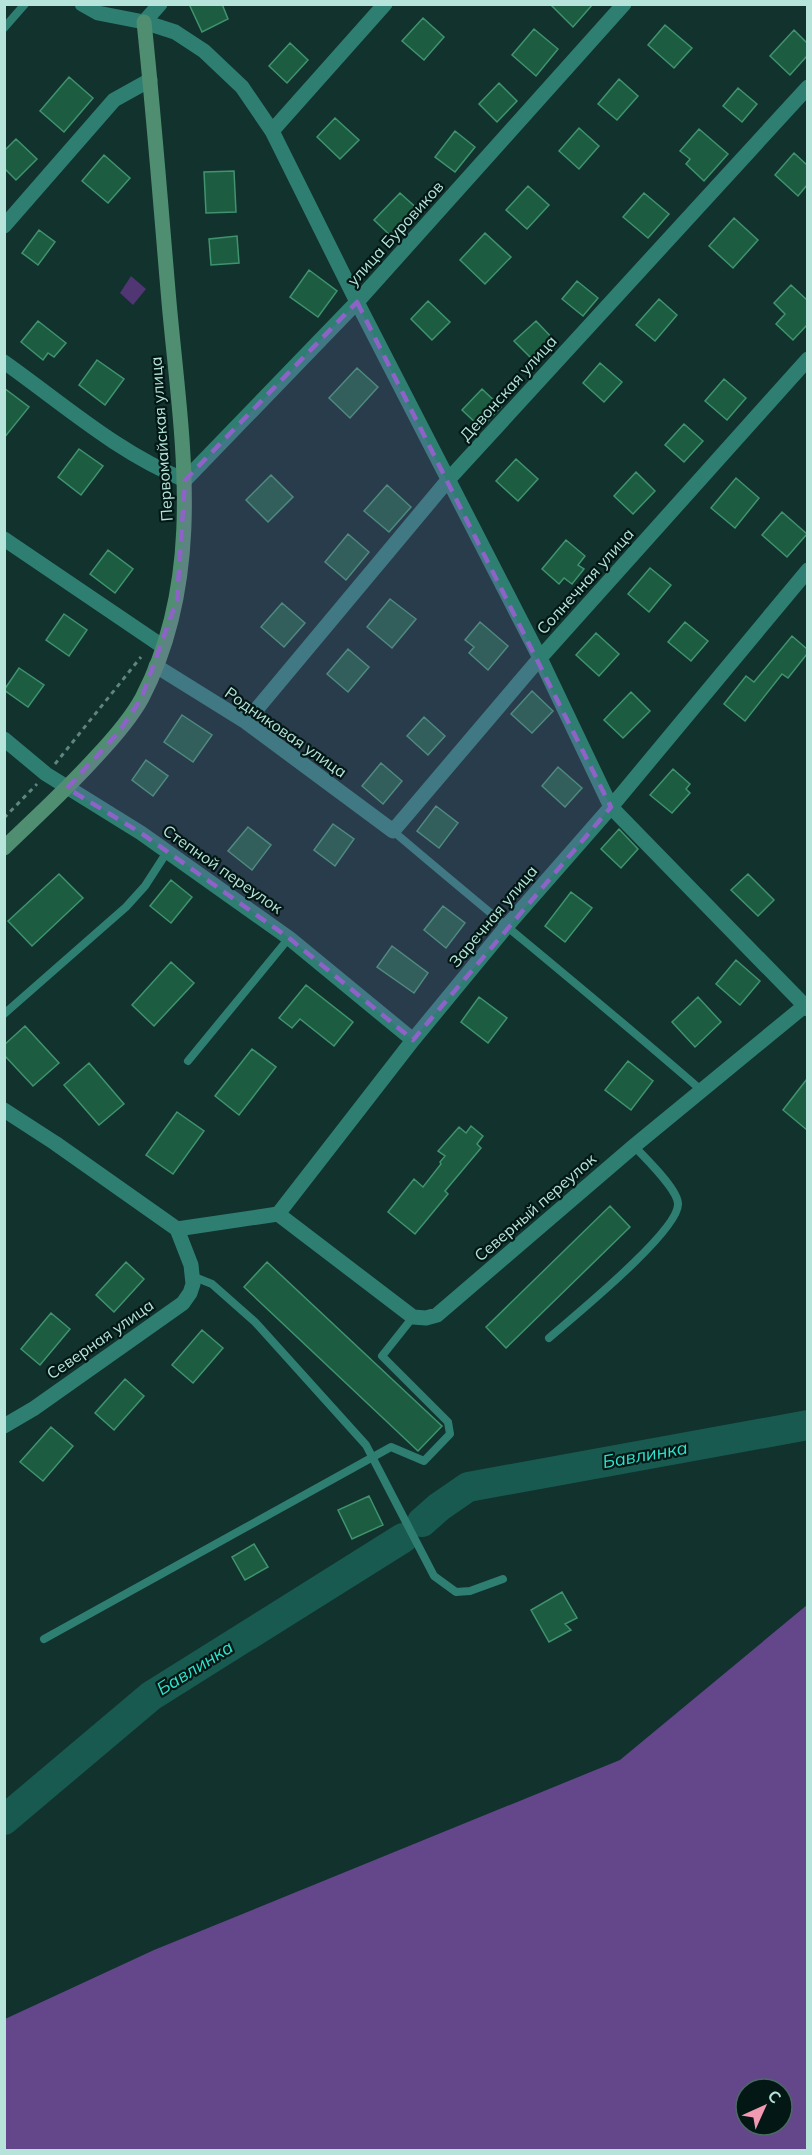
<svg xmlns="http://www.w3.org/2000/svg" width="812" height="2155" font-family="Mulish,sans-serif">
	<rect width="100%" height="100%" fill="#11322d"/>
	<path fill="#503673" d="M131 276 146 289 133 305 120 293Z"/>
	<path fill="#64478a" fill-rule="evenodd" d="M807 1605V2150H5V2019L154 1950 620 1760ZM746 2089H782V2125H746Z"/>
	<g fill="none" stroke-linecap="round" stroke-linejoin="round">
		<path stroke="#185950" stroke-width="30" d="M422 1522 439 1507 468 1487 808 1425
			M4 1820 151 1696 403 1538"/>
	</g>
	<path fill="#1c5d42" stroke="#40936e" stroke-width="1.5" d="M189 4H222L228 19 202 32Z
		M550 4H593L573 27Z
		M423 18 444 37 424 60 402 41Z
		M665 25 692 48 674 68 648 45Z
		M534 29 558 49 536 76 512 55Z
		M794 30 807 43V56L790 75 770 56Z
		M290 43 308 60 287 83 269 66Z
		M69 77 93 98 64 132 40 111Z
		M619 79 638 96 617 120 598 104Z
		M499 83 517 101 497 122 479 104Z
		M738 88 757 104 742 122 723 106Z
		M335 118 359 140 340 159 317 137Z
		M579 128 599 146 579 169 559 151Z
		M699 129 728 154 704 181 686 164 690 159 680 151Z
		M455 131 475 147 455 172 435 157Z
		M16 139 37 159 16 180 4 168V151Z
		M794 153 807 165V185L798 196 775 175Z
		M104 155 130 178 108 203 82 181Z
		M234 171 236 212 206 213 204 172Z
		M528 186 549 205 527 229 506 210Z
		M400 193 421 212 395 240 374 220Z
		M644 193 669 214 648 238 623 217Z
		M734 218 758 240 733 268 709 246Z
		M39 230 55 242 38 265 22 253Z
		M485 233 511 257 485 284 460 260Z
		M237 236 239 263 211 265 209 239Z
		M309 270 337 291 318 317 290 297Z
		M577 281 598 298 583 316 562 299Z
		M791 285 807 300V325L793 340 776 324 785 314 774 303Z
		M659 299 677 315 655 341 636 325Z
		M428 301 450 322 432 340 411 319Z
		M38 321 66 343 54 357 48 353 43 360 21 342Z
		M536 321 556 342 535 362 514 341Z
		M97 360 124 379 105 405 79 385Z
		M600 363 622 382 604 402 583 383Z
		M357 368 378 387 350 418 329 398Z
		M724 379 746 398 727 420 705 401Z
		M4 388 29 407 4 438Z
		M482 389 501 407 481 428 462 410Z
		M684 424 703 441 684 462 665 445Z
		M79 449 103 466 81 495 58 477Z
		M516 459 538 479 518 501 496 481Z
		M636 472 655 491 633 514 614 496Z
		M271 475 293 497 268 522 246 500Z
		M736 478 759 498 735 528 711 508Z
		M387 485 411 507 389 532 364 511Z
		M782 512 807 534 787 557 762 535Z
		M348 534 369 552 346 580 325 562Z
		M566 540 585 556 578 565 584 569 572 584 564 578 559 584 542 569Z
		M108 550 133 569 115 593 90 574Z
		M650 568 671 585 649 612 628 594Z
		M390 599 416 619 392 648 367 627Z
		M282 603 305 623 284 647 261 627Z
		M64 614 87 630 69 656 46 640Z
		M480 622 508 646 488 670 469 653 474 647 465 640Z
		M685 622 708 641 691 661 668 642Z
		M596 633 619 654 599 676 576 655Z
		M792 636 807 649V654L788 678 782 674 745 721 724 704 746 676 754 682Z
		M348 649 369 667 348 692 327 674Z
		M19 668 44 685 28 707 4 690Z
		M532 691 553 711 532 733 511 714Z
		M631 692 650 711 623 738 604 720Z
		M182 715 212 735 193 762 164 742Z
		M424 717 445 736 428 755 407 736Z
		M146 760 168 776 153 796 132 780Z
		M381 763 402 781 383 804 362 786Z
		M558 767 582 788 565 807 542 786Z
		M673 769 690 784 686 789 690 793 672 813 650 795Z
		M436 806 458 823 439 848 417 831Z
		M333 824 354 839 335 866 314 850Z
		M248 827 271 845 252 870 228 851Z
		M619 829 638 849 621 868 601 849Z
		M59 874 83 898 32 946 8 921Z
		M748 874 774 900 758 916 731 890Z
		M171 880 192 897 171 923 150 906Z
		M571 892 592 908 565 942 545 926Z
		M443 906 465 923 446 948 424 930Z
		M392 946 428 973 414 993 377 967Z
		M736 960 760 981 740 1005 716 984Z
		M171 962 194 983 154 1026 132 1005Z
		M306 985 353 1022 334 1046 300 1019 292 1028 279 1018Z
		M479 997 507 1018 488 1043 461 1022Z
		M698 997 721 1022 695 1047 672 1022Z
		M25 1026 59 1063 33 1086 4 1055V1045Z
		M252 1049 276 1067 239 1115 215 1096Z
		M628 1061 653 1081 631 1110 605 1090Z
		M89 1063 124 1104 99 1125 64 1085Z
		M807 1079V1130L783 1110Z
		M177 1112 204 1131 173 1174 146 1155Z
		M471 1126 483 1136 477 1144 481 1148 445 1191 448 1194 415 1234 388 1212 414 1179 423 1187 441 1164 440 1162 445 1156 438 1151 459 1127 466 1133Z
		M610 1206 630 1227 506 1348 486 1327Z
		M126 1262 144 1279 114 1312 96 1295Z
		M267 1262 442 1426 418 1451 244 1287Z
		M51 1313 70 1329 40 1365 21 1349Z
		M202 1330 223 1348 193 1383 172 1365Z
		M125 1379 144 1396 114 1430 95 1413Z
		M51 1427 73 1446 43 1481 20 1462Z
		M369 1496 383 1525 352 1539 338 1510Z
		M254 1544 268 1567 245 1580 232 1557Z
		M562 1592 577 1618 565 1624 571 1630 549 1642 531 1610Z"/>
	<g fill="none" stroke-linecap="round" stroke-linejoin="round">
		<path stroke="#5e857e" stroke-width="3" stroke-dasharray="4.5 4.5" stroke-linecap="butt" d="M55 764 141 657
			M4 818 37 784"/>
		<path stroke="#2e7e72" stroke-width="8" d="M4 28 25 4
			M393 831C495 918 600 1002 701 1090
			M4 1014 126 907 145 886 167 852
			M188 1061 289 938
			M192 1276 212 1284 255 1322 366 1445 434 1576 456 1592 470 1591 503 1579
			M549 1338C573 1317 679 1231 678 1204 678 1189 645 1158 634 1146
			M44 1639 391 1447 424 1461 450 1434 448 1422 382 1356 413 1317"/>
		<path stroke="#2e7e72" stroke-width="15" d="M82 4 98 13 144 22 175 32 204 51 242 87 272 131 357 302 540 658 611 807 808 1009
			M144 22 160 4
			M272 131 385 4
			M4 226 114 100 150 80
			M4 362C62 403 118 453 185 480L357 302 624 4
			M4 539 162 646
			M156 666 246 722 393 831 540 658 808 359
			M246 722 448 480 808 87
			M4 739 46 774 141 833 289 938 413 1040
			M4 1110 55 1143 177 1229 191 1265 193 1284 190 1293 183 1303 33 1409 4 1426
			M278 1214 413 1317 426 1318 437 1315 634 1146 808 1003
			M177 1229 278 1214 413 1040 506 927 611 807 808 570"/>
		<path stroke="#508e71" stroke-width="15" d="M4 848C35 818 66 790 95 758 112 740 130 720 142 698 207 573 181 436 169 302 161 209 154 116 144 22"/>
	</g>
	<path fill="#8d63c7" fill-opacity="0.2" stroke="#8d63c7" stroke-width="4.5" stroke-dasharray="12 8" stroke-linejoin="round" d="M357 302 611 807 413 1040 289 938 141 833 67 788 118 733 141 699 177 600 185 480Z"/>
	<g text-anchor="middle" stroke-width="4.5" stroke-linejoin="round" paint-order="stroke">
		<g font-size="16" fill="#b6e4db" stroke="#031815">
			<text transform="translate(395 233) rotate(-48)" y="6">улица Буровиков</text>
			<text transform="translate(508 388) rotate(-48)" y="6">Девонская улица</text>
			<text transform="translate(161 439) rotate(-94)" y="6">Первомайская улица</text>
			<text transform="translate(585 581) rotate(-48)" y="6">Солнечная улица</text>
			<text transform="translate(286 732) rotate(35)" y="6">Родниковая улица</text>
			<text transform="translate(223 869) rotate(35)" y="6">Степной переулок</text>
			<text transform="translate(493 916) rotate(-50)" y="6">Заречная улица</text>
			<text transform="translate(535 1207) rotate(-41)" y="6">Северный переулок</text>
			<text transform="translate(100 1339) rotate(-35)" y="6">Северная улица</text>
		</g>
		<g font-size="18" font-style="italic" fill="#30e3cd" stroke="#031815">
			<text transform="translate(645 1455) rotate(-10)" y="6">Бавлинка</text>
			<text transform="translate(195 1668) rotate(-32)" y="6">Бавлинка</text>
		</g>
	</g>
	<rect width="812" height="2155" fill="none" stroke="#b6e4db" stroke-width="12"/>
	<g transform="translate(764 2107) rotate(45)"><circle r="28" fill="#031815" stroke="#4b6a64" stroke-width="1.5"/>
	<path d="M0-4.5L10 22L0 15L-10 22Z" fill="#f19ab2"/>
	<text y="-9" font-size="16" font-weight="bold" text-anchor="middle" fill="#b6e4db">С</text>
	</g>
</svg>
